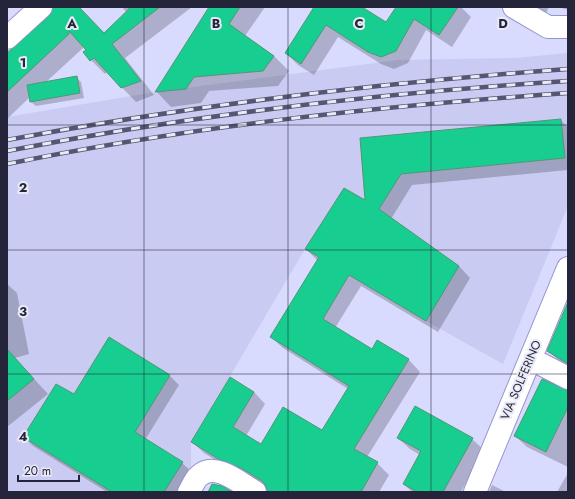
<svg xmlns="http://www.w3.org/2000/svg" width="575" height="499" font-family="Jost,sans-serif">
	<rect width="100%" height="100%" fill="#d8dafe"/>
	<path fill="#c9cbf2" d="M568 53V206L503 364 426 321 305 249 191 442V469L177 492H7V117L155 92 398 60 515 58Z"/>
	<path fill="#0003" d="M57 7H79L104 34 126 12 122 7H192L125 58 154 95 136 102 107 72 105 74 91 60 87 50 82 44 83 48 45 83 76 77 81 82 84 98 36 106 31 102 30 97 7 119V56L50 17Z
		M210 7H265L245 36 274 56 289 71 278 86 209 91 201 103 171 107 157 92Z
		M315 7H360L387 24 397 7H461L471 17 452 47 426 30 408 63 394 69 381 64 338 37 314 75 298 65 286 53Z
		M525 7H549L544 17Z
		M558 7H568V10Z
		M560 120 568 127V170L412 185 391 219 459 266 470 278 438 332 361 286 335 328 372 350 378 341 409 360 420 372 367 457 377 463 389 475 379 492H275L253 479 233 471 204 453 192 442 254 392 265 404 246 436 261 445 322 432 348 389 283 348 271 337 318 261 306 249 366 201 361 139Z
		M7 284 17 293 29 354 15 358 48 394 7 427Z
		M568 303V368L548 351Z
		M170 376 179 385 145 440 182 463 192 472 179 492H107L33 446 24 437 74 396Z
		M568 393V467L527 447 515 436Z
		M398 438 472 439 484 450 461 492H412L404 484 420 455 410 449Z
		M568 473V492H557Z
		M492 485 506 492H489Z"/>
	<path fill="#17ce90" stroke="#549576" d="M53 7H79L104 33 131 7H160L112 44 141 81 121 88 94 58 90 61 83 52 86 50 69 31V34L7 92V53L49 16Z
		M209 7H240L229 24 274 56 263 71 194 77 186 89 155 92Z
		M314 7H362L386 22 396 7H458L439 35 414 19 396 51 381 57 368 52 326 25 301 64 285 53Z
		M77 76 80 93 30 102 27 85Z
		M561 119 565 158 401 174 379 209 459 266 426 321 349 275 323 319 372 349 377 340 409 359 354 449 378 462 361 492H267L266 486 262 481 241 468 220 460 191 442 230 377 254 392 233 427 261 444 283 407 322 430 349 386 270 337 319 257 305 249 344 188 365 200 360 138Z
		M568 302V364L547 351Z
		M109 337 170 375 135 432 183 462 164 492H112L23 437 56 384 74 394Z
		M7 349 34 379 7 401Z
		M542 379 568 390V407L546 452 514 436Z
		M415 406 473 438 443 492H417L403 484 421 451 397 438Z
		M212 484 222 486 232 492H208Z"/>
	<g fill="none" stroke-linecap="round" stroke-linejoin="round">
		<defs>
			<path id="street" d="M514 7 548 27H568
				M7 38 41 7
				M531 359 568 378
				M189 492C192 487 195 479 199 476 215 461 240 483 255 492
				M475 492 568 268"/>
		</defs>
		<use href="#street" stroke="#9395cd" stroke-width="24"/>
		<use href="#street" stroke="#fff" stroke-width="22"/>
		<defs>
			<path id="rail" d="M7 140C194 105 378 83 568 69
				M7 151C192 115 380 93 568 81
				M7 164C192 126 380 106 568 93"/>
		</defs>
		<use href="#rail" stroke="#555671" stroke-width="4.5"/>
		<use href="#rail" stroke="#e9eaf6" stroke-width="3" stroke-dasharray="9" stroke-linecap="butt"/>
	</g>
	<path fill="none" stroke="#24243b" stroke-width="1" stroke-opacity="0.55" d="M144 7V492M288 7V492M431 7V492M7 125H568M7 250H568M7 374H568"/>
	<g text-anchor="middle" stroke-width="4" stroke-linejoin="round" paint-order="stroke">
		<g font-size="12" fill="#24243b" stroke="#e9eaf6">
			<text transform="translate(521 380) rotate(-67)" y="4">VIA SOLFERINO</text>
		</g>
	</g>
	<g font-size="13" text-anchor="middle" font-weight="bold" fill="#24243b" stroke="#e9eaf6" stroke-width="4" stroke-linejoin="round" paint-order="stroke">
		<text x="72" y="28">A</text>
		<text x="216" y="28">B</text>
		<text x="359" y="28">C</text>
		<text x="503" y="28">D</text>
		<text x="23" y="67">1</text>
		<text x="23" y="192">2</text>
		<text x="23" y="316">3</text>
		<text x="23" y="441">4</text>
	</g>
	<rect width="575" height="499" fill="none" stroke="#24243b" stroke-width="16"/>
	<path d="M18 475v6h61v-6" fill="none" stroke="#24243b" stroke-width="2"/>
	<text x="24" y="475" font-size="12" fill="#24243b" stroke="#e9eaf6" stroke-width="3" paint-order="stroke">20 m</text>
</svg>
